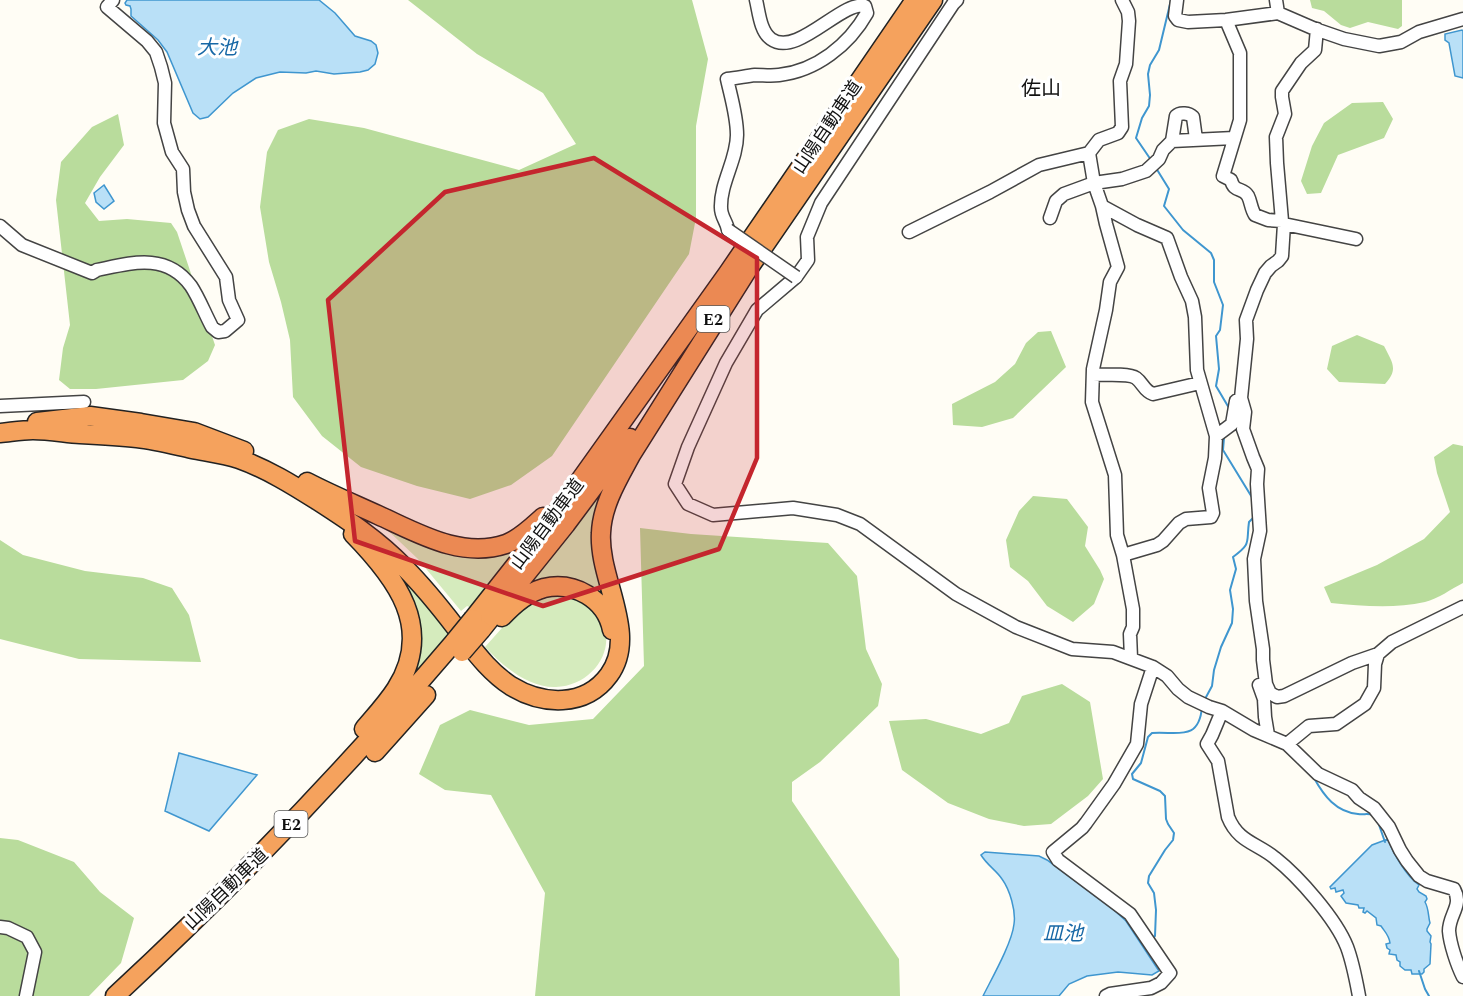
<svg xmlns="http://www.w3.org/2000/svg" width="1463" height="996" font-family="Spectral,'Noto Sans JP',serif">
	<rect width="100%" height="100%" fill="#fffdf5"/>
	<path fill="#d5ebbd" d="M605 485 612 607 598 596 523 590Z
		M380 523 438 546 530 535 474 609 467 606 461 611 418 559Z
		M367 540 400 570 448 629 449 636 407 688 416 640Z
		M551 594C558 594 567 593 574 595 585 598 593 606 599 615 620 647 593 686 556 687 528 688 503 666 485 647L511 618 528 604Z"/>
	<path fill="#b9dc9c" d="M408 0H692L708 59 696 126V218L689 254 552 456 511 485 470 499 417 486 361 467 322 436 293 397 290 340 281 302 269 262 260 207 267 152 278 130 309 119 364 128 519 170 576 144 543 93 477 54Z
		M1310 0H1402V26L1398 29 1368 22 1350 28 1341 25 1324 11 1312 8Z
		M1383 102 1393 119 1384 138 1338 155 1321 193 1307 194 1301 181 1312 146 1324 123 1352 103Z
		M118 114 124 145 100 177 85 203 99 221 127 219 171 223 177 232 215 345 208 361 183 380 96 389H70L59 380 63 348 70 325 56 200 61 162 92 127Z
		M1051 331 1066 367 1013 418 982 427 953 425 952 404 995 382 1015 364 1026 343 1038 332Z
		M1357 335 1384 346C1392 362 1399 369 1385 384L1339 382 1327 369 1332 346Z
		M1453 444 1463 446V583C1451 589 1438 599 1425 602 1394 609 1362 606 1331 603L1324 587 1377 565 1424 539 1450 512 1437 473 1434 457Z
		M1033 496 1067 499 1088 527 1085 546 1100 570 1104 579 1094 604 1073 622 1047 606 1028 581 1010 567 1006 540 1019 511Z
		M640 528 691 534 828 543 857 576 866 649 882 684 878 706 820 762 792 782V801L899 959 900 996H535L545 893 491 795 445 790 419 774 440 725 470 710 529 725 593 719 644 666Z
		M0 540 23 555 85 571 143 578 172 588 189 615 201 662 79 659 0 639Z
		M1062 684 1090 702 1103 779 1088 796 1051 824 1024 826 989 819 948 803 902 770 889 721 926 719 981 734 1009 723 1022 696Z
		M0 838 18 840 74 862 100 892 134 918 121 963 89 996H0Z"/>
	<path fill="#b9e0f7" stroke="#3f96cf" stroke-width="1.5" d="M127 0H319L335 13 355 36 371 41 376 45 378 53 375 64 368 70 360 72 334 74 316 71 306 73 280 72 256 78 233 93 208 117 200 119 193 113 167 52 158 40 131 16V9L130 6 126 5 125 3Z
		M1462 30 1463 31V78L1455 76 1449 43 1445 40V34Z
		M104 185 114 201 104 209 96 202 94 193Z
		M179 753 257 775 209 831 165 811Z
		M1388 839C1393 853 1406 876 1419 885L1417 889 1419 892 1426 896 1427 899 1425 902C1429 909 1428 916 1430 923L1427 929V931L1431 936 1430 942 1431 944 1430 964 1424 969V972L1422 974H1412L1411 970H1405L1400 966V962L1397 960 1396 955 1389 954 1390 950 1387 948 1386 944 1390 943C1389 935 1385 932 1381 926L1377 925 1376 918 1367 911 1365 913 1363 912 1364 908H1359L1358 905 1346 903 1341 896 1344 893 1343 890 1336 892 1335 888 1331 889 1330 887 1372 845Z
		M985 852 1039 856 1047 860 1114 910 1126 921 1159 971 1152 975 1118 972 1087 976 1069 984 1059 996H983C992 978 1012 943 1014 924 1016 911 1010 890 1002 879 996 870 987 865 981 855Z"/>
	<g fill="none" stroke-linecap="round" stroke-linejoin="round">
		<path stroke="#3f96cf" stroke-width="2" d="M1151 160 1136 138 1142 118 1149 106 1150 95 1148 74 1150 65 1159 50 1171 0
			M1156 168 1169 189 1164 206 1183 230 1211 253 1214 260V282L1223 305 1220 330 1216 336 1219 369 1216 386 1229 408
			M1224 438 1223 450 1253 499
			M1205 699 1212 686 1214 670 1221 647 1232 623 1233 609 1230 590 1236 569 1233 557C1252 543 1246 543 1249 522L1254 517
			M1314 778C1324 796 1336 812 1358 814 1364 815 1367 813 1373 815
			M1378 822 1385 842
			M1151 940 1155 936 1156 910 1154 893 1148 883 1149 876 1165 850 1173 840 1174 833 1168 824 1166 819 1165 796 1160 791 1133 779 1132 774 1141 763 1148 737 1152 733C1177 731 1199 742 1202 707
			M1419 971 1425 989 1429 996"/>
		<defs>
			<path id="minor" d="M957 0 953 4 821 203 807 237 808 260 796 277 757 310 726 363 688 447 675 484 688 504 713 515 793 508 837 515 860 524 956 594 1016 627 1072 649 1113 652 1153 667 1167 676 1178 689 1188 697 1209 707 1222 711 1254 730 1287 744 1318 774 1352 790 1359 798 1374 808 1389 827 1400 850 1407 861 1419 876 1427 881 1454 889C1463 906 1449 914 1449 931 1450 944 1457 965 1463 977
				M1177 0 1175 16 1178 20 1188 22 1226 20 1278 13 1315 29 1344 39 1379 46 1401 42 1419 32 1463 19
				M1276 0 1278 13
				M1226 20 1240 53V120L1223 176 1231 180C1234 193 1243 187 1248 196 1251 202 1251 209 1255 215L1268 220 1282 221
				M1317 29 1315 50 1301 63 1282 91V97L1285 114 1276 137 1277 163 1282 221 1284 224 1282 256 1278 261 1271 266 1265 273 1257 290 1246 320 1247 339 1241 398 1245 412 1243 429 1253 457 1258 469 1257 484 1260 531 1254 559 1256 601 1263 649V660L1266 684 1270 693 1277 697 1284 696 1352 663 1378 654
				M1172 141 1176 116C1180 112 1189 113 1193 117L1196 139
				M1089 153 1094 183 1102 206 1106 224 1118 267 1110 282 1106 310 1093 369 1092 402 1115 475 1117 535 1123 555 1133 609V627L1130 634 1131 658
				M1102 206 1137 225 1167 238 1181 277 1192 301 1195 317 1197 370 1216 436 1232 424 1236 401 1241 398
				M1050 218 1056 201 1064 194 1094 183 1122 179 1146 171 1159 159 1163 150 1172 141 1234 138
				M1284 224 1356 239
				M0 226 22 245 92 273 97 270C131 263 166 252 191 286 199 298 205 314 212 327L218 332 225 331 238 320 229 300 226 277 194 226 188 210 184 192 183 169 172 152 164 123 165 83 161 67 156 52 147 41 107 7 113 0
				M728 230C727 222 721 217 721 208 720 183 737 160 737 135 737 116 731 97 727 79 737 78 746 76 755 75 763 75 771 76 779 75 816 71 849 45 867 13L865 6C842 0 797 58 771 39 760 31 759 12 756 0
				M909 232 990 192 1039 165 1089 153 1099 140 1118 133 1122 127 1120 81 1126 64 1129 21 1128 12 1122 0
				M1093 375C1103 375 1129 373 1136 378 1143 383 1144 391 1153 394L1200 383
				M0 406 84 402
				M1123 555 1157 545 1163 541 1179 523 1186 519 1211 517 1213 513 1209 488 1215 458 1216 436
				M1259 685 1264 699 1265 717 1268 735
				M1222 711 1212 735 1207 744 1218 761 1228 817C1238 842 1257 843 1275 858 1299 877 1336 919 1347 947 1353 963 1356 980 1359 996
				M1287 744 1309 726 1336 724 1365 704 1374 688 1375 664 1378 654 1392 642 1463 607
				M0 927 8 928 27 937 35 952 26 996
				M1106 996 1110 994 1151 988 1161 983 1170 973 1130 914 1058 860 1053 852 1082 828 1086 823 1114 784 1137 744 1141 704 1153 667"/>
			<path id="highway" d="M742 278 933 0
				M37 422 90 416 141 423 194 432 244 451
				M0 433C11 432 22 430 33 430 49 430 65 433 80 434 99 435 118 436 137 438 155 440 174 445 192 449 207 452 224 454 239 459 267 469 293 485 318 501 349 521 378 540 404 567 423 586 440 607 456 628 473 649 488 671 511 686 542 705 585 708 609 675 639 634 598 579 601 533 602 505 618 479 631 455L748 269
				M307 482C330 494 354 504 378 515 418 533 461 559 506 544 520 539 533 526 543 517
				M353 534C396 578 435 628 396 689 387 703 375 716 364 729
				M502 617C513 605 529 592 544 588 574 581 606 599 612 630
				M473 619 556 514 728 273 915 0
				M481 630 566 524 630 438
				M375 752 426 695
				M115 996C236 884 348 767 455 641"/>
		</defs>
		<use href="#minor" stroke="#444" stroke-width="15"/>
		<use href="#highway" stroke="#222" stroke-width="21"/>
		<use href="#minor" stroke="#fff" stroke-width="12"/>
		<use href="#highway" stroke="#f5a25d" stroke-width="18"/>
		<defs>
			<path id="minor-bridge" d="M728 230 796 277"/>
			<path id="highway-bridge" d="M455 641 473 619
				M462 652 481 630"/>
		</defs>
		<use href="#minor-bridge" stroke="#444" stroke-width="15" stroke-linecap="butt"/>
		<use href="#highway-bridge" stroke="#222" stroke-width="21" stroke-linecap="butt"/>
		<use href="#minor-bridge" stroke="#fff" stroke-width="12"/>
		<use href="#highway-bridge" stroke="#f5a25d" stroke-width="18"/>
	</g>
	<path fill="#c4262e" fill-opacity="0.2" stroke="#c4262e" stroke-width="4.5" stroke-linejoin="round" d="M594 158 757 258V458L719 549 543 606 355 541 328 300 445 192Z"/>
	<g text-anchor="middle" stroke-width="6" stroke-linejoin="round" paint-order="stroke">
		<g fill="#fff" stroke="#585858" stroke-width="1.5">
			<rect x="696.5" y="306" width="33" height="26" rx="4.5"/>
			<rect x="274.5" y="811" width="33" height="26" rx="4.5"/>
		</g>
		<g font-size="16" font-weight="bold" fill="#111">
			<text x="713" y="325">E2</text>
			<text x="291" y="830">E2</text>
		</g>
		<g font-size="18" fill="#111" stroke="#fff">
			<text transform="translate(827 127) rotate(-56)" y="6">山陽自動車道</text>
			<text transform="translate(547 524) rotate(-53)" y="6">山陽自動車道</text>
			<text transform="translate(226 889) rotate(-44)" y="6">山陽自動車道</text>
		</g>
		<g font-size="20" font-style="italic" fill="#1768a6" stroke="#fff">
			<text x="217" y="54">大池</text>
			<text x="1063" y="940">皿池</text>
		</g>
		<g font-size="20" fill="#111" stroke="#fff">
			<text x="1041" y="95">佐山</text>
		</g>
	</g>
</svg>
